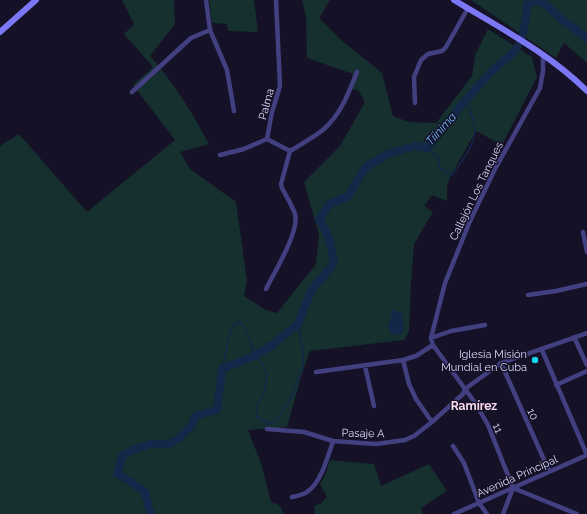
<svg xmlns="http://www.w3.org/2000/svg" width="587" height="514" font-family="Raleway,sans-serif">
  <style>
    .green { fill: #15302f }
    .water { fill: #132749 }
    .lines { fill: none; stroke-linecap: round; stroke-linejoin: round }
    .stream { stroke: #132749; stroke-width: 1.5 }
    .river { stroke: #132749; stroke-width: 8 }
    .street { stroke: #434082; stroke-width: 4.5 }
    .secondary { stroke: #7c78f5; stroke-width: 6 }
    .poi-dot { fill: #14d6ed; stroke: #151126; stroke-width: 1.5 }
    .labels { text-anchor: middle; stroke-width: 3; stroke-linejoin: round; paint-order: stroke }
    .street-label { font-size: 11px; fill: #ded9fc; stroke: #151126 }
    .poi-label { font-size: 11px; fill: #ded9fc; stroke: #151126; text-anchor: end }
    .water-label { font-size: 12px; font-style: italic; fill: #6fb6f4; stroke: #151126 }
    .neighbourhood-label { font-size: 12px; font-weight: bold; fill: #fcdbf0; stroke: #151126 }
  </style>
  <rect width="100%" height="100%" fill="#151126"/>
  <path class="green" d="M 122,0 L 174,0 L 175,24 L 150,56 C 174,83 192,112 209,144 L 180,152 L 190,169 L 236,202 L 247,281 L 244,296 L 266,310 L 277,313 L 316,264 L 319,235 L 304,182 L 340,146 L 365,102 L 358,90 L 349,89 L 353,74 L 307,58 L 306,17 L 302,0 L 330,0 L 319,18 L 341,40 L 382,73 L 393,116 L 409,122 L 436,123 L 472,76 L 475,55 L 488,29 L 532,57 L 537,77 L 502,145 L 476,131 L 450,177 L 447,187 L 447,201 L 432,195 L 424,206 L 433,212 L 414,244 L 411,283 L 409,331 L 404,340 L 310,351 L 301,377 L 287,427 L 248,430 L 262,466 L 271,502 L 279,505 L 284,514 L 0,514 L 0,146 L 19,134 L 87,212 L 175,140 L 133,85 L 153,67 L 124,34 L 134,24 Z
    M 209,0 L 254,0 L 258,32 L 228,31 L 227,24 L 212,23 Z
    M 471,0 L 587,0 L 587,63 L 564,43 L 556,58 Z
    M 330,460 L 374,464 L 381,486 L 429,464 L 447,491 L 421,508 L 423,514 L 315,514 L 314,506 L 321,503 L 327,497 L 320,484 L 326,473 Z"/>
  <path class="water" d="M 393,310 L 402,313 L 403,315 L 401,319 L 403,322 L 403,332 L 397,335 L 392,334 L 389,330 L 388,326 L 392,317 L 390,315 Z"/>
  <g class="lines">
    <path class="stream" d="M 538,0 L 538,1
      M 427,148 L 437,156 L 440,168 L 452,175 C 462,161 479,141 474,123 C 472,114 467,108 467,99
      M 222,369 L 231,329 L 237,322 L 243,324 L 250,338 L 254,356 L 263,364 L 267,376 L 264,393 L 257,406 L 256,416 L 270,424 L 277,419 L 291,398 L 303,367 L 303,352 L 298,324"/>
    <path class="river" d="M 150,514 L 150,512 L 145,492 L 128,480 L 117,474 L 122,456 L 135,449 L 151,444 L 169,444 L 179,438 L 192,425 L 195,416 L 217,410 L 222,369 L 254,356 L 272,345 L 298,324 L 312,289 L 329,270 L 334,262 L 330,242 L 323,225 L 319,219 L 330,204 L 348,196 L 366,167 L 387,154 L 415,146 L 427,148 C 448,121 469,95 492,71 C 500,62 513,56 518,46 C 525,33 526,18 527,4 L 538,1 L 546,5 L 560,18 L 587,38"/>
    <path class="street" d="M 206,0 L 210,30 L 227,70 L 234,111
      M 132,92 L 191,38 L 210,30
      M 415,103 L 414,77 L 421,60 L 428,54 L 442,51 L 446,47 L 468,8
      M 267,139 L 272,112 L 280,86 L 276,0
      M 267,139 L 290,151
      M 220,155 L 244,149 L 267,139
      M 583,232 L 587,252
      M 266,289 C 274,273 300,231 295,214 C 292,205 286,196 282,188 L 281,184 L 290,151 C 302,144 314,137 324,129 C 341,114 349,92 357,72
      M 528,295 L 556,291 L 587,284
      M 574,337 L 587,365
      M 431,338 L 451,331 L 485,325
      M 542,350 L 587,455
      M 403,360 L 409,384 L 416,399 L 432,422
      M 501,363 L 549,471
      M 365,366 L 374,406
      M 316,372 L 403,360 L 416,356 L 433,345
      M 556,385 L 587,371
      M 267,429 L 304,432 L 333,441 L 376,444 L 405,440 L 414,436 L 432,422 L 463,394 L 465,389 L 501,363 L 587,333
      M 453,446 L 464,463 L 479,503 L 487,514
      M 513,488 L 488,425 L 476,404 L 433,345 L 431,338 L 445,283 L 470,221 L 495,169 L 540,88 L 543,71 L 543,54
      M 513,488 L 577,514
      M 292,497 C 297,496 303,495 307,492 C 321,483 328,456 333,441
      M 454,514 L 587,455
      M 503,514 L 513,488"/>
    <path class="secondary" d="M 454,0 C 500,28 549,53 587,91
      M 0,32 L 36,0"/>
  </g>
  <circle class="poi-dot" cx="535" cy="360" r="4"/>
  <g class="labels">
    <g class="street-label">
      <text transform="translate(266 104) rotate(-75)" y="4">Palma</text>
      <text transform="translate(476 191) rotate(-64)" y="4">Callejón Los Tanques</text>
      <text transform="translate(533 414) rotate(66)" y="4">10</text>
      <text transform="translate(498 428) rotate(66)" y="4">11</text>
      <text transform="translate(363 433) rotate(1)" y="4">Pasaje A</text>
      <text transform="translate(517 476) rotate(-24)" y="4">Avenida Principal</text>
    </g>
    <g class="poi-label">
      <text x="527" y="358">Iglesia Misión<tspan x="527" dy="13">Mundial en Cuba</tspan></text>
    </g>
    <g class="water-label">
      <text transform="translate(441 129) rotate(-48)" y="4">Tíinima</text>
    </g>
    <g class="neighbourhood-label">
      <text x="474" y="410">Ramírez</text>
    </g>
  </g>
</svg>
